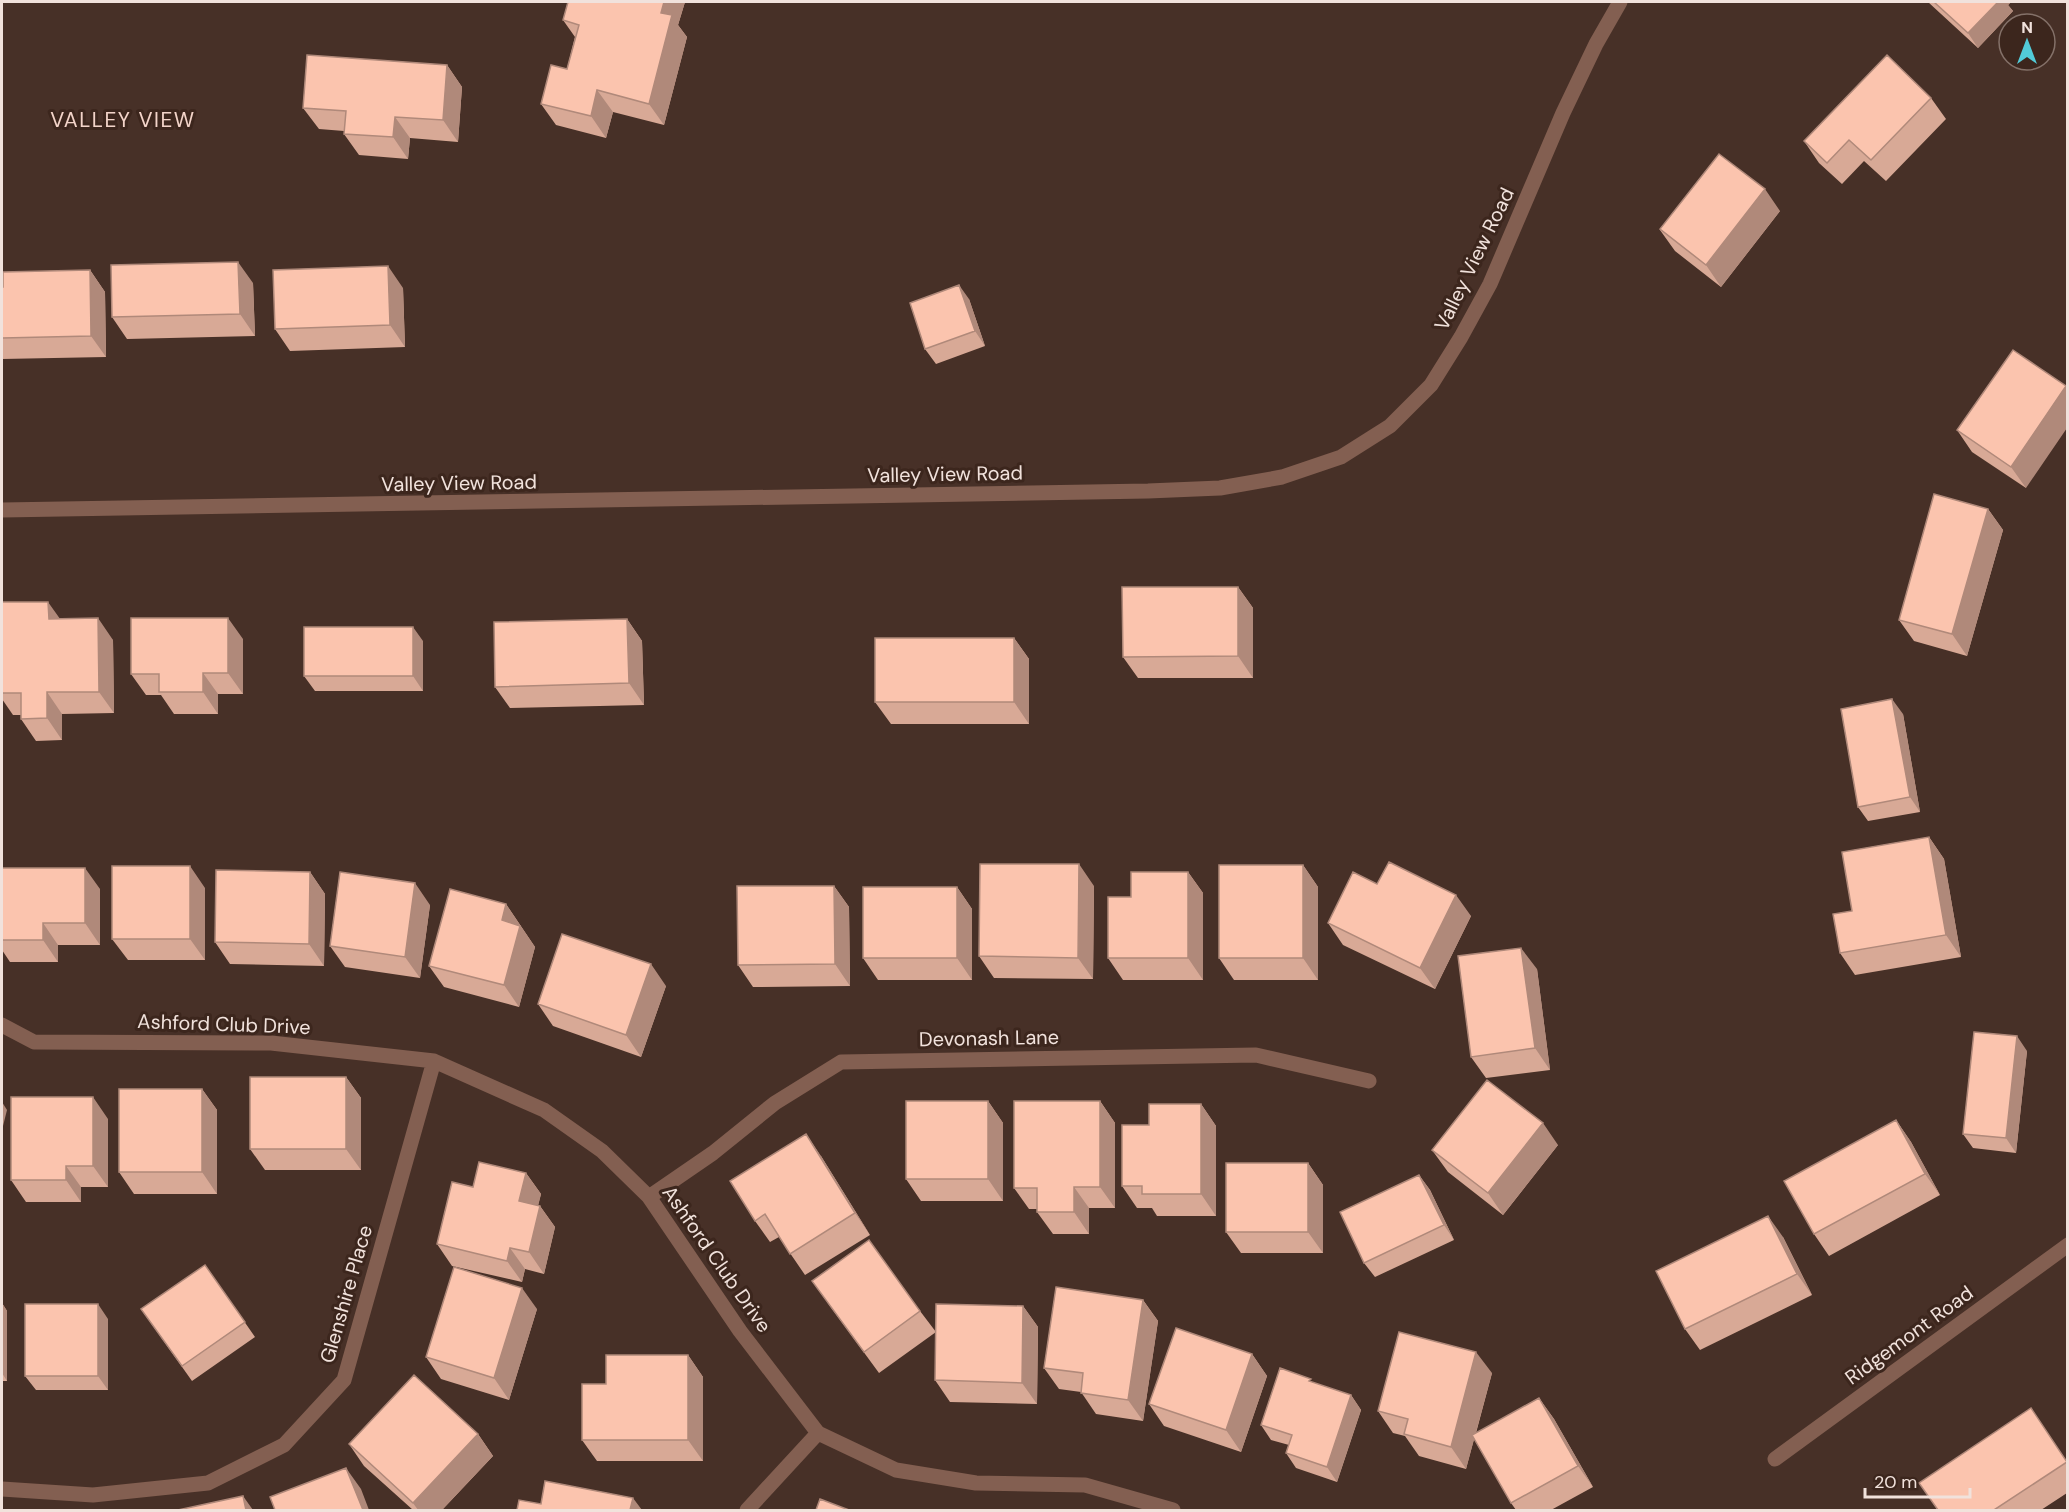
<svg xmlns="http://www.w3.org/2000/svg" width="2069" height="1512" font-family="'DM Sans',sans-serif">
  <style>
    .lines { fill: none; stroke-linecap: round; stroke-linejoin: round }
    .street { stroke: #835f51; stroke-width: 15 }
    .wall { fill: #d8a996 }
    .shaded-wall { fill: #b0897a }
    .building { fill: #fbc4ae; stroke: #b0897a; stroke-width: 1.5 }
    .labels { text-anchor: middle; stroke-width: 6; stroke-linejoin: round; paint-order: stroke }
    .street-label { font-size: 20px; fill: #f1e2dc; stroke: #3c261d }
    .neighbourhood-label { font-size: 21px; letter-spacing: 1.5px; fill: #f3d4c9; stroke: #3c261d }
  </style>
  <rect width="100%" height="100%" fill="#473027"/>
  <g class="lines">
    <path class="street" d="M 2,510 L 1148,491 L 1220,488 L 1282,477 L 1341,457 L 1390,426 L 1431,385 L 1461,337 L 1490,284 L 1563,113 L 1596,44 L 1620,2
      M 2,1025 L 34,1042 L 271,1043 L 434,1061 L 544,1110 L 602,1151 L 649,1197 L 740,1331 L 818,1433 L 896,1470 L 976,1483 L 1085,1485 L 1173,1510
      M 649,1197 L 713,1153 L 775,1103 L 841,1062 L 1256,1055 L 1369,1081
      M 1775,1459 L 2068,1245
      M 2,1489 L 93,1495 L 208,1483 L 284,1445 L 344,1380 L 434,1061
      M 747,1510 L 818,1433"/>
  </g>
  <path class="wall" d="M 568,2 L 685,2 L 678,25 L 687,37 L 664,125 L 613,112 L 606,138 L 556,125 L 541,104 L 567,69 L 575,37 L 563,20 Z
    M 1928,2 L 2011,2 L 2008,5 L 2013,11 L 1978,48 Z
    M 447,65 L 462,87 L 458,142 L 410,138 L 408,159 L 359,155 L 344,134 L 344,131 L 319,129 L 303,108 Z
    M 1931,98 L 1946,119 L 1886,181 L 1864,161 L 1842,184 L 1819,163 L 1804,141 Z
    M 1780,211 L 1721,287 L 1675,251 L 1660,230 Z
    M 90,270 L 105,292 L 106,357 L 2,359 L 2,287 Z
    M 253,283 L 255,336 L 127,339 L 112,317 Z
    M 403,288 L 405,347 L 290,351 L 275,329 Z
    M 969,299 L 985,346 L 936,364 L 925,349 Z
    M 2013,350 L 2026,488 L 1972,452 L 1957,430 Z
    M 1988,509 L 2003,530 L 1967,656 L 1914,641 L 1899,620 Z
    M 1238,587 L 1253,608 L 1253,678 L 1138,678 L 1123,657 Z
    M 60,619 L 113,640 L 114,713 L 62,714 L 62,740 L 36,741 L 21,719 L 21,715 L 13,715 L 2,699 L 2,693 Z
    M 627,619 L 642,641 L 644,705 L 510,708 L 495,687 Z
    M 1014,638 L 1029,659 L 1029,724 L 891,724 L 875,702 Z
    M 243,639 L 243,694 L 218,694 L 218,714 L 174,714 L 161,695 L 146,695 L 131,674 Z
    M 423,641 L 423,691 L 315,691 L 304,676 Z
    M 1903,714 L 1920,812 L 1868,821 L 1858,807 Z
    M 1929,837 L 1944,859 L 1961,957 L 1855,975 L 1840,953 L 1852,911 Z
    M 1303,865 L 1318,887 L 1318,980 L 1234,980 L 1219,958 Z
    M 2,868 L 100,889 L 100,945 L 58,945 L 58,962 L 10,962 L 2,950 Z
    M 310,872 L 325,894 L 324,966 L 230,964 L 215,942 Z
    M 1188,872 L 1203,893 L 1203,980 L 1123,980 L 1108,958 L 1131,897 Z
    M 1377,884 L 1471,916 L 1435,989 L 1343,945 L 1328,923 Z
    M 834,886 L 849,907 L 850,986 L 753,987 L 738,965 Z
    M 1094,886 L 1093,979 L 994,978 L 979,956 Z
    M 957,887 L 972,909 L 972,980 L 878,980 L 863,958 Z
    M 205,888 L 205,960 L 128,960 L 112,939 Z
    M 506,904 L 535,947 L 519,1007 L 444,987 L 429,966 Z
    M 430,905 L 420,978 L 345,967 L 330,946 Z
    M 1537,969 L 1550,1070 L 1486,1078 L 1471,1057 Z
    M 666,986 L 641,1057 L 553,1026 L 538,1004 Z
    M 2027,1051 L 2016,1153 L 1973,1148 L 1963,1134 Z
    M 346,1077 L 361,1098 L 361,1170 L 265,1170 L 250,1149 Z
    M 202,1089 L 217,1110 L 217,1194 L 134,1194 L 119,1172 Z
    M 988,1101 L 1003,1123 L 1003,1201 L 921,1201 L 906,1179 Z
    M 1100,1101 L 1115,1123 L 1115,1208 L 1089,1208 L 1089,1234 L 1053,1234 L 1037,1212 L 1037,1209 L 1029,1209 L 1014,1188 Z
    M 1201,1104 L 1216,1126 L 1216,1216 L 1157,1216 L 1152,1208 L 1137,1208 L 1122,1186 L 1149,1125 Z
    M 108,1119 L 108,1187 L 81,1187 L 81,1202 L 26,1202 L 11,1180 Z
    M 1896,1120 L 1911,1142 L 1940,1195 L 1829,1256 L 1814,1234 Z
    M 1558,1145 L 1503,1215 L 1448,1172 L 1432,1150 Z
    M 821,1156 L 870,1235 L 805,1275 L 779,1237 L 770,1242 L 755,1221 Z
    M 1308,1163 L 1323,1185 L 1323,1253 L 1241,1253 L 1226,1232 Z
    M 526,1173 L 541,1194 L 538,1205 L 540,1206 L 555,1227 L 544,1274 L 525,1269 L 522,1282 L 452,1266 L 437,1244 L 473,1187 Z
    M 1419,1175 L 1430,1190 L 1454,1240 L 1375,1277 L 1364,1263 Z
    M 1783,1237 L 1812,1295 L 1700,1350 L 1685,1329 Z
    M 205,1265 L 255,1337 L 192,1381 L 141,1309 Z
    M 1143,1300 L 1158,1321 L 1143,1421 L 1096,1414 L 1081,1392 L 1059,1389 L 1044,1368 Z
    M 827,1302 L 920,1311 L 936,1332 L 879,1373 Z
    M 2,1303 L 7,1311 L 7,1381 L 2,1381 Z
    M 1023,1306 L 1038,1327 L 1037,1404 L 950,1402 L 935,1380 Z
    M 537,1309 L 509,1400 L 441,1379 L 426,1357 Z
    M 108,1319 L 108,1390 L 36,1390 L 25,1376 Z
    M 1252,1354 L 1267,1376 L 1241,1452 L 1164,1426 L 1149,1404 Z
    M 688,1355 L 703,1377 L 703,1461 L 597,1461 L 582,1440 L 606,1384 Z
    M 1492,1373 L 1476,1433 L 1539,1398 L 1554,1419 L 1593,1487 L 1551,1510 L 1516,1510 L 1511,1503 L 1474,1439 L 1466,1469 L 1419,1456 L 1405,1436 L 1393,1433 L 1378,1411 Z
    M 1314,1383 L 1351,1395 L 1361,1410 L 1337,1482 L 1296,1468 L 1286,1453 L 1289,1445 L 1271,1440 L 1261,1425 Z
    M 478,1434 L 493,1456 L 442,1510 L 413,1510 L 364,1466 L 349,1444 Z
    M 2067,1462 L 2067,1493 L 2041,1510 L 1938,1510 L 1919,1483 Z"/>
  <path class="shaded-wall" d="M 664,2 L 685,2 L 678,25 L 687,37 L 664,125 L 649,104 L 661,13 Z
    M 1998,2 L 2011,2 L 2008,5 L 2013,11 L 1978,48 L 1968,33 Z
    M 447,65 L 462,87 L 458,142 L 443,120 Z
    M 597,90 L 613,112 L 606,138 L 591,116 Z
    M 395,117 L 410,138 L 408,159 L 393,137 Z
    M 1765,189 L 1780,211 L 1721,287 L 1706,265 Z
    M 238,262 L 253,283 L 255,336 L 240,314 Z
    M 388,266 L 403,288 L 405,347 L 390,325 Z
    M 90,270 L 105,292 L 106,357 L 91,336 Z
    M 959,285 L 969,299 L 985,346 L 975,331 Z
    M 2066,386 L 2067,388 L 2067,428 L 2026,488 L 2011,467 Z
    M 1988,509 L 2003,530 L 1967,656 L 1952,634 Z
    M 1238,587 L 1253,608 L 1253,678 L 1238,656 Z
    M 48,602 L 63,623 L 49,619 Z
    M 98,618 L 113,640 L 114,713 L 99,692 Z
    M 228,618 L 243,639 L 243,694 L 228,673 Z
    M 627,619 L 642,641 L 644,705 L 629,683 Z
    M 413,627 L 423,641 L 423,691 L 413,676 Z
    M 1014,638 L 1029,659 L 1029,724 L 1014,702 Z
    M 203,673 L 218,694 L 218,714 L 203,692 Z
    M 47,692 L 62,714 L 62,740 L 47,718 Z
    M 1892,699 L 1903,714 L 1920,812 L 1910,797 Z
    M 1929,837 L 1944,859 L 1961,957 L 1946,935 Z
    M 1079,864 L 1094,886 L 1093,979 L 1078,958 Z
    M 1303,865 L 1318,887 L 1318,980 L 1303,958 Z
    M 190,866 L 205,888 L 205,960 L 190,939 Z
    M 85,868 L 100,889 L 100,945 L 85,923 Z
    M 310,872 L 325,894 L 324,966 L 309,944 Z
    M 1188,872 L 1203,893 L 1203,980 L 1188,958 Z
    M 415,883 L 430,905 L 420,978 L 405,957 Z
    M 834,886 L 849,907 L 850,986 L 835,964 Z
    M 957,887 L 972,909 L 972,980 L 957,958 Z
    M 1456,895 L 1471,916 L 1435,989 L 1420,968 Z
    M 506,904 L 535,947 L 519,1007 L 504,985 L 502,920 Z
    M 43,923 L 58,945 L 58,962 L 43,940 Z
    M 1521,948 L 1537,969 L 1550,1070 L 1535,1048 Z
    M 651,964 L 666,986 L 641,1057 L 626,1035 Z
    M 2017,1036 L 2027,1051 L 2016,1153 L 2006,1138 Z
    M 346,1077 L 361,1098 L 361,1170 L 346,1149 Z
    M 202,1089 L 217,1110 L 217,1194 L 202,1172 Z
    M 93,1097 L 108,1119 L 108,1187 L 93,1166 Z
    M 988,1101 L 1003,1123 L 1003,1201 L 988,1179 Z
    M 1100,1101 L 1115,1123 L 1115,1208 L 1100,1187 Z
    M 2,1102 L 7,1110 L 2,1130 Z
    M 1201,1104 L 1216,1126 L 1216,1216 L 1201,1194 Z
    M 1896,1120 L 1911,1142 L 1940,1195 L 1925,1174 Z
    M 1543,1123 L 1558,1145 L 1503,1215 L 1488,1193 Z
    M 806,1134 L 821,1156 L 870,1235 L 855,1213 Z
    M 1308,1163 L 1323,1185 L 1323,1253 L 1308,1232 Z
    M 66,1166 L 81,1187 L 81,1202 L 66,1180 Z
    M 526,1173 L 541,1194 L 534,1223 L 519,1201 Z
    M 1419,1175 L 1430,1190 L 1454,1240 L 1444,1225 Z
    M 1074,1187 L 1089,1208 L 1089,1234 L 1074,1212 Z
    M 540,1206 L 555,1227 L 544,1274 L 529,1252 Z
    M 1768,1216 L 1783,1237 L 1812,1295 L 1797,1274 Z
    M 510,1248 L 525,1269 L 522,1282 L 507,1261 Z
    M 522,1288 L 537,1309 L 509,1400 L 494,1378 Z
    M 1143,1300 L 1158,1321 L 1143,1421 L 1128,1400 Z
    M 2,1303 L 7,1311 L 7,1381 L 2,1373 Z
    M 98,1304 L 108,1319 L 108,1390 L 98,1376 Z
    M 1023,1306 L 1038,1327 L 1037,1404 L 1022,1383 Z
    M 1476,1352 L 1492,1373 L 1466,1469 L 1451,1447 Z
    M 1252,1354 L 1267,1376 L 1241,1452 L 1226,1430 Z
    M 688,1355 L 703,1377 L 703,1461 L 688,1440 Z
    M 1351,1395 L 1361,1410 L 1337,1482 L 1327,1467 Z
    M 1539,1398 L 1554,1419 L 1593,1487 L 1578,1466 Z
    M 478,1434 L 493,1456 L 442,1510 L 418,1510 L 413,1503 Z
    M 346,1468 L 361,1489 L 369,1510 L 363,1510 Z
    M 243,1496 L 253,1510 L 246,1510 Z
    M 633,1498 L 642,1510 L 630,1510 Z"/>
  <path class="building" d="M 568,2 L 664,2 L 661,13 L 672,15 L 649,104 L 597,90 L 591,116 L 541,104 L 551,65 L 567,69 L 579,25 L 563,20 Z
    M 1934,2 L 1998,2 L 1968,33 Z
    M 307,55 L 447,65 L 443,120 L 395,117 L 393,137 L 344,134 L 346,111 L 303,108 Z
    M 1887,55 L 1931,98 L 1871,160 L 1849,140 L 1827,163 L 1804,141 Z
    M 1719,154 L 1765,189 L 1706,265 L 1660,229 Z
    M 238,262 L 240,314 L 112,317 L 111,265 Z
    M 388,266 L 390,325 L 275,329 L 273,270 Z
    M 90,270 L 91,336 L 2,338 L 2,287 L 3,287 L 3,272 Z
    M 959,285 L 975,331 L 925,349 L 910,303 Z
    M 2013,350 L 2066,386 L 2011,467 L 1957,430 Z
    M 1934,494 L 1988,509 L 1952,634 L 1899,620 Z
    M 1122,587 L 1238,587 L 1238,656 L 1123,657 Z
    M 2,602 L 48,602 L 49,619 L 98,618 L 99,692 L 47,692 L 47,718 L 21,719 L 21,693 L 2,693 Z
    M 131,618 L 228,618 L 228,673 L 203,673 L 203,692 L 159,692 L 159,674 L 131,674 Z
    M 627,619 L 629,683 L 495,687 L 494,622 Z
    M 304,627 L 413,627 L 413,676 L 304,676 Z
    M 875,638 L 1014,638 L 1014,702 L 875,702 Z
    M 1892,699 L 1910,797 L 1858,807 L 1841,709 Z
    M 1929,837 L 1946,935 L 1840,953 L 1833,914 L 1852,911 L 1842,852 Z
    M 1389,862 L 1456,895 L 1420,968 L 1328,923 L 1353,872 L 1377,884 Z
    M 980,864 L 1079,864 L 1078,958 L 979,956 Z
    M 1219,865 L 1303,865 L 1303,958 L 1219,958 Z
    M 112,866 L 190,866 L 190,939 L 112,939 Z
    M 2,868 L 85,868 L 85,923 L 43,923 L 43,940 L 2,940 Z
    M 216,870 L 310,872 L 309,944 L 215,942 Z
    M 340,872 L 415,883 L 405,957 L 330,946 Z
    M 1131,872 L 1188,872 L 1188,958 L 1108,958 L 1108,897 L 1131,897 Z
    M 737,886 L 834,886 L 835,964 L 738,965 Z
    M 863,887 L 957,887 L 957,958 L 863,958 Z
    M 450,889 L 506,904 L 502,920 L 520,926 L 504,985 L 429,966 Z
    M 562,934 L 651,964 L 626,1035 L 538,1004 Z
    M 1521,948 L 1535,1048 L 1471,1057 L 1458,956 Z
    M 1974,1032 L 2017,1036 L 2006,1138 L 1963,1134 Z
    M 250,1077 L 346,1077 L 346,1149 L 250,1149 Z
    M 1487,1080 L 1543,1123 L 1488,1193 L 1432,1150 Z
    M 119,1089 L 202,1089 L 202,1172 L 119,1172 Z
    M 11,1097 L 93,1097 L 93,1166 L 66,1166 L 66,1180 L 11,1180 Z
    M 906,1101 L 988,1101 L 988,1179 L 906,1179 Z
    M 1014,1101 L 1100,1101 L 1100,1187 L 1074,1187 L 1074,1212 L 1037,1212 L 1037,1188 L 1014,1188 Z
    M 1149,1104 L 1201,1104 L 1201,1194 L 1142,1194 L 1142,1186 L 1122,1186 L 1122,1125 L 1149,1125 Z
    M 1896,1120 L 1925,1174 L 1814,1234 L 1784,1181 Z
    M 806,1134 L 855,1213 L 790,1254 L 765,1214 L 755,1221 L 730,1181 Z
    M 479,1162 L 526,1173 L 519,1201 L 540,1206 L 529,1252 L 510,1248 L 507,1261 L 437,1244 L 452,1182 L 473,1187 Z
    M 1226,1163 L 1308,1163 L 1308,1232 L 1226,1232 Z
    M 1419,1175 L 1444,1225 L 1364,1263 L 1340,1212 Z
    M 1768,1216 L 1797,1274 L 1685,1329 L 1656,1271 Z
    M 869,1240 L 920,1311 L 864,1352 L 812,1281 Z
    M 205,1265 L 245,1322 L 182,1366 L 141,1309 Z
    M 454,1267 L 522,1288 L 494,1378 L 426,1357 Z
    M 1056,1287 L 1143,1300 L 1128,1400 L 1081,1393 L 1083,1373 L 1044,1368 Z
    M 25,1304 L 98,1304 L 98,1376 L 25,1376 Z
    M 936,1304 L 1023,1306 L 1022,1383 L 935,1380 Z
    M 1176,1328 L 1252,1354 L 1226,1430 L 1149,1404 Z
    M 1399,1332 L 1476,1352 L 1451,1447 L 1404,1434 L 1408,1419 L 1378,1411 Z
    M 606,1355 L 688,1355 L 688,1440 L 582,1440 L 582,1384 L 606,1384 Z
    M 1280,1368 L 1311,1379 L 1309,1381 L 1351,1395 L 1327,1467 L 1286,1453 L 1292,1435 L 1261,1425 Z
    M 414,1375 L 478,1434 L 413,1503 L 349,1444 Z
    M 1539,1398 L 1578,1466 L 1511,1503 L 1472,1435 Z
    M 2031,1408 L 2067,1462 L 1994,1510 L 1938,1510 L 1919,1483 Z
    M 346,1468 L 363,1510 L 275,1510 L 270,1497 Z
    M 545,1481 L 633,1498 L 630,1510 L 517,1510 L 519,1500 L 541,1504 Z
    M 243,1496 L 246,1510 L 178,1510 Z
    M 820,1499 L 849,1510 L 816,1510 Z"/>
  <g class="labels">
    <g class="street-label">
      <text transform="translate(1474 259) rotate(-64)" y="7">Valley View Road</text>
      <text transform="translate(945 474) rotate(-1)" y="7">Valley View Road</text>
      <text transform="translate(459 483) rotate(-1)" y="7">Valley View Road</text>
      <text transform="translate(224 1024) rotate(2)" y="7">Ashford Club Drive</text>
      <text transform="translate(989 1038) rotate(-1)" y="7">Devonash Lane</text>
      <text transform="translate(717 1259) rotate(55)" y="7">Ashford Club Drive</text>
      <text transform="translate(346 1294) rotate(-74)" y="7">Glenshire Place</text>
      <text transform="translate(1909 1335) rotate(-36)" y="7">Ridgemont Road</text>
    </g>
    <g class="neighbourhood-label">
      <text x="123" y="127">VALLEY VIEW</text>
    </g>
  </g>
  <rect width="2069" height="1512" fill="none" stroke="#f1e2dc" stroke-width="6"/>
  <g transform="translate(2027 42)"><circle r="28" fill="#3c261d" stroke="#847169" stroke-width="1.5"/>
  <path d="M0-4.5L10 22L0 15L-10 22Z" fill="#52cbd8"/>
  <text y="-9" font-size="16" font-weight="bold" text-anchor="middle" fill="#f1e2dc">N</text>
  </g>
  <path d="M1865 1488v9h105v-9" fill="none" stroke="#f1e2dc" stroke-width="3"/>
  <text x="1874" y="1488" font-size="18" fill="#f1e2dc" stroke="#3c261d" stroke-width="4.5" paint-order="stroke">20 m</text>
</svg>
